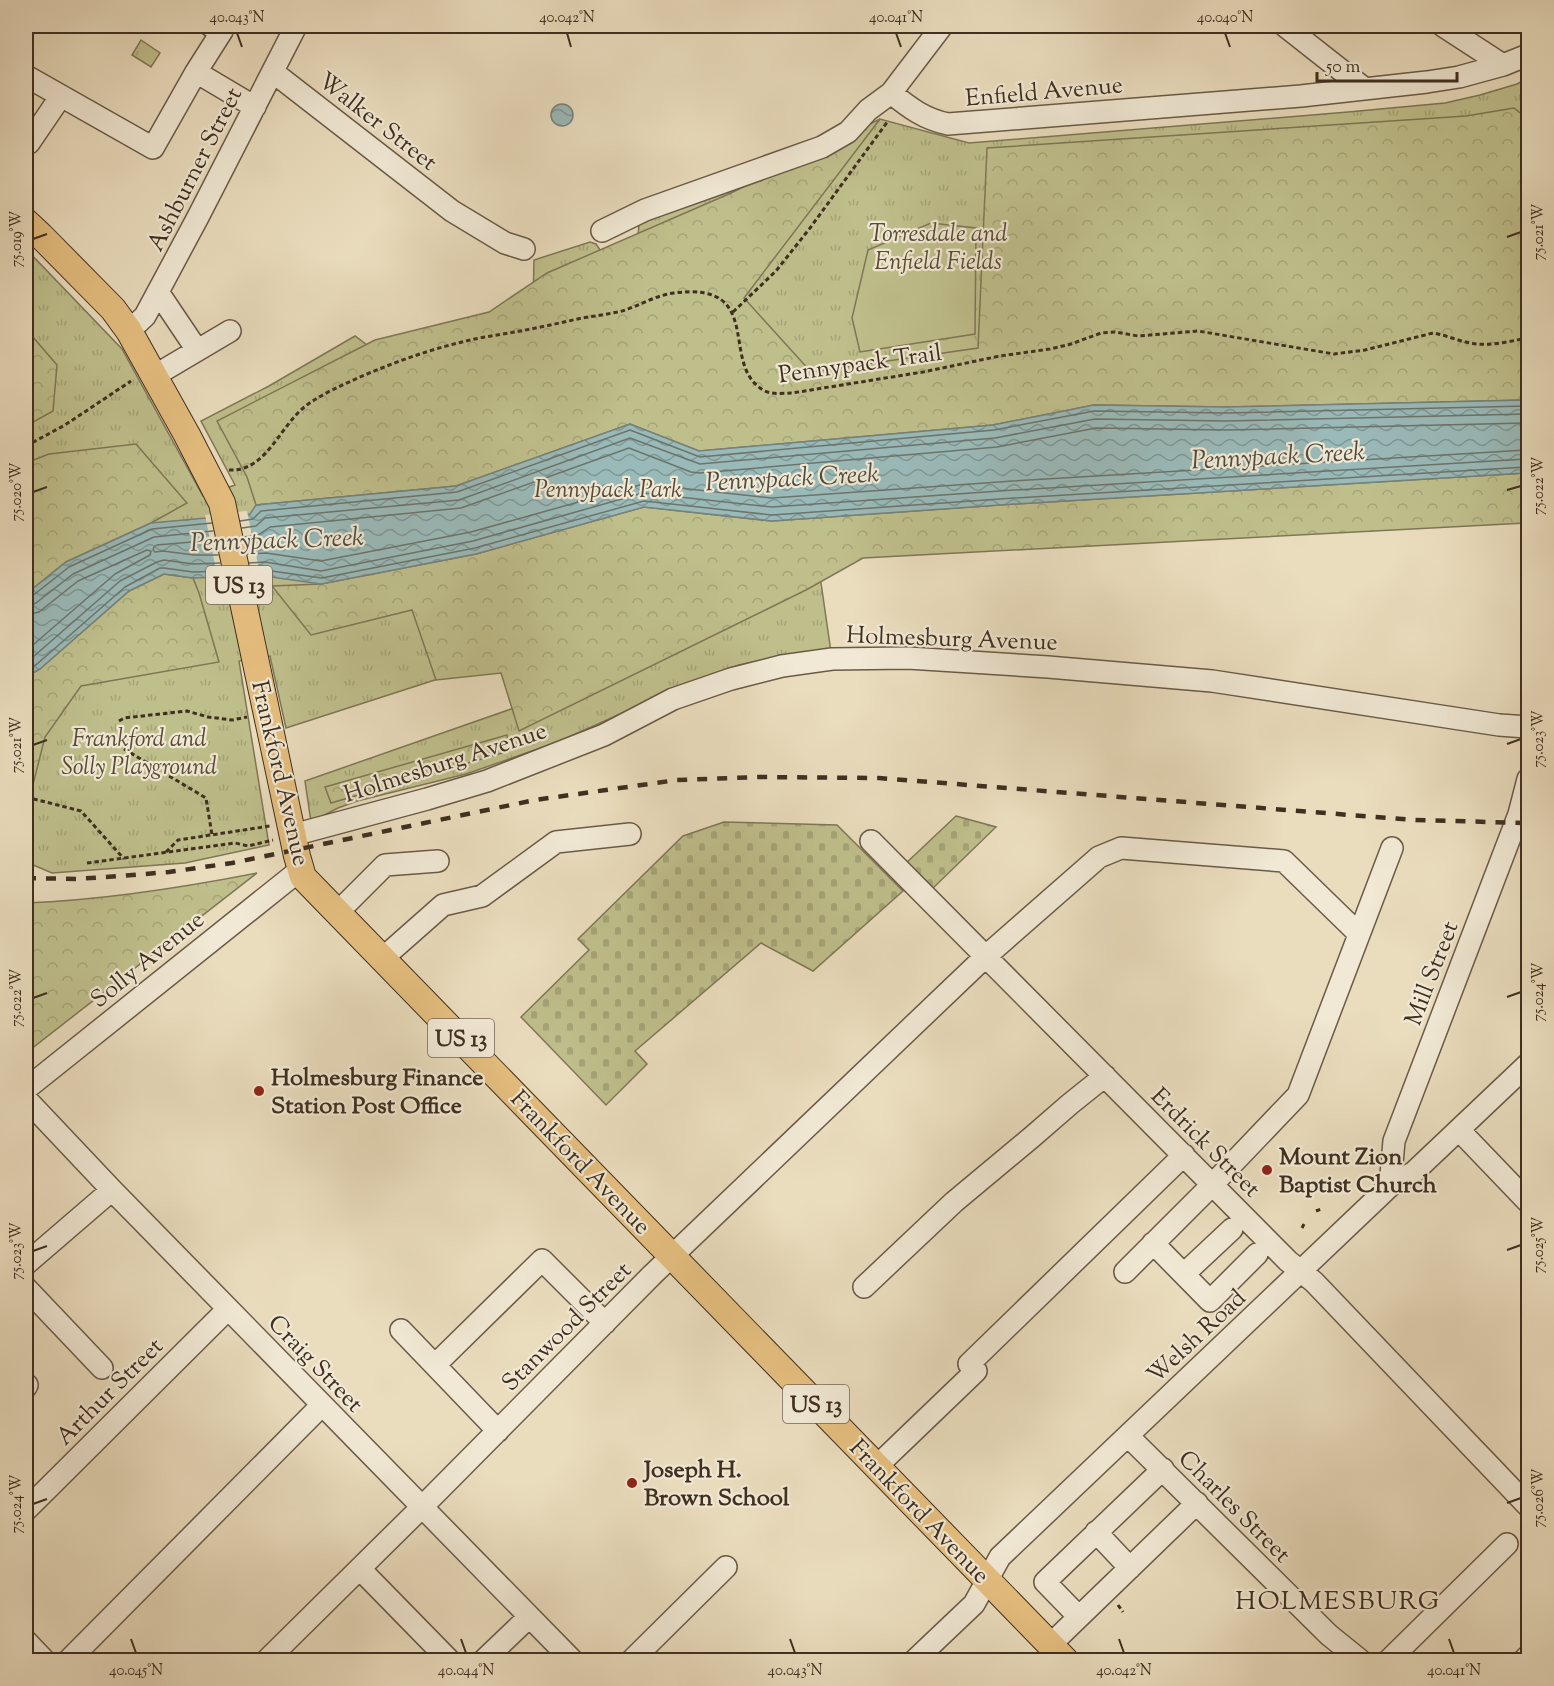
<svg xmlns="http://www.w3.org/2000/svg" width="1554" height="1686" font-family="'Sorts Mill Goudy',serif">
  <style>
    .grass { fill: url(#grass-tufts); stroke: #7f7756; stroke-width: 1.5 }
    .forest { fill: url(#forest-crowns); stroke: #7f7756; stroke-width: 1.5 }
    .cemetery { fill: url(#cemetery-stones); stroke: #7f7756; stroke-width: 1.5 }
    .garden { fill: #bfbf8c; stroke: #7f7756; stroke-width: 1.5 }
    .water { fill: url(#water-waves); stroke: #76827c; stroke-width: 1.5 }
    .pier { fill: #eaddbe }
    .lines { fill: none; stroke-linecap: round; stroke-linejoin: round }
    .shore { stroke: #6c746c; stroke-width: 1.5 }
    .minor-casing { stroke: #6a5a48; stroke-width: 24 }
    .major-casing { stroke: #3f2f20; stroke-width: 28 }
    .path { stroke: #3f2f20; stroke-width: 3; stroke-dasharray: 4.5 3; stroke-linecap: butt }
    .minor { stroke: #f1e9d5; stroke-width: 21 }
    .major { stroke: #e5be7f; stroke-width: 26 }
    .rail { stroke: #3f2f20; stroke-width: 4.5; stroke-dasharray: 10 10; stroke-linecap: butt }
    .ticks { fill: none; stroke: #3f2f20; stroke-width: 2 }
    .poi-dot { fill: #8f2418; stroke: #f1e9d5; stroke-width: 2 }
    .labels { text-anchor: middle; stroke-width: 4.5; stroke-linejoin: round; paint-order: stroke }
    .shield { fill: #f1e9d5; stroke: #746756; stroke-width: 1.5 }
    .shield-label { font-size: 22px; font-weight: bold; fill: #3f2f20 }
    .street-label { font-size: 24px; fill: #3f2f20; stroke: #f1e9d5 }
    .park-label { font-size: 24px; font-style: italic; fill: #594c36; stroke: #f1e9d5 }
    .poi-label { font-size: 24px; font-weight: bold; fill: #3f2f20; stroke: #f1e9d5; text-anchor: start }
    .water-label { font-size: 26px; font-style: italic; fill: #514b3f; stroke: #f1e9d5 }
    .neighbourhood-label { font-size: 26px; letter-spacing: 1.5px; fill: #3f2f20; stroke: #f1e9d5 }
    .neatline { fill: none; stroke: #3f2f20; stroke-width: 2 }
    .ticks-label { font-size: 15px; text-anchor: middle; fill: #3f2f20 }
  </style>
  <defs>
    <pattern id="grass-tufts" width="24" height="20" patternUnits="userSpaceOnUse" patternTransform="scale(1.5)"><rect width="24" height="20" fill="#bfbf8c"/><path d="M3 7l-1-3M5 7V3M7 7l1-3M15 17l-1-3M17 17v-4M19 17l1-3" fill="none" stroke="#a5a478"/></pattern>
    <pattern id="forest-crowns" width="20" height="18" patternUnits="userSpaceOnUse" patternTransform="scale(1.5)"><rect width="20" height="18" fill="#bfbf8c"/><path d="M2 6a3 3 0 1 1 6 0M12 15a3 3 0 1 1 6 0" fill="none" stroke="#a5a478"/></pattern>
    <pattern id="cemetery-stones" width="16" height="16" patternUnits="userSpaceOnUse" patternTransform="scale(1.5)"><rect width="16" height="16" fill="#bfbf8c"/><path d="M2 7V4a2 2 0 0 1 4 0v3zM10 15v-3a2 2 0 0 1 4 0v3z" fill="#a5a478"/></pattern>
    <pattern id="water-waves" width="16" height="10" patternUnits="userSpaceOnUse" patternTransform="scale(1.5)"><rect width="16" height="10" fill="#9abab9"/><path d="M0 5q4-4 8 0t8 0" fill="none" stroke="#7f9896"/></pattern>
  </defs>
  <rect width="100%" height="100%" fill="#eaddbe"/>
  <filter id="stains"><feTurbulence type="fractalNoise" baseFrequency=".00333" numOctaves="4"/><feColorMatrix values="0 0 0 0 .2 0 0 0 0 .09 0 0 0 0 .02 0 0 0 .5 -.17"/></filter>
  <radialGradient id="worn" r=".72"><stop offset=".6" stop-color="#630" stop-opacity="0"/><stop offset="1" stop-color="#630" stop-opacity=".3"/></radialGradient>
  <path class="grass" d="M 141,40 L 160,53 L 151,67 L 132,55 Z
    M 1528,78 L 1528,507 L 810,507 L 831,652 L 780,656 L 739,665 L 689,683 L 558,742 L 466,774 L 357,801 L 338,808 L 311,822 L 305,781 L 514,708 L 500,659 L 286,728 L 270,656 L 239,661 L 269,845 L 185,863 L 52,873 L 26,862 L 26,249 L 122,349 L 203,496 L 235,485 L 201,421 L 269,386 L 355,336 L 383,357 L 533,302 L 534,260 L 590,242 L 596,244 L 602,253 L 638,235 L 639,225 L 642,222 L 877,123 L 880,119 L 969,143 L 1348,112 L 1445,103 L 1480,95 L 1517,84 Z"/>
  <path class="forest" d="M 1514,108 L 1528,119 L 1528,181 L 1526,212 L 1528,216 L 1528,400 L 1226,407 L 1094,405 L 993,425 L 699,451 L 630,424 L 456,486 L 256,505 L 247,477 L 217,421 L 375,340 L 489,312 L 547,273 L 731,193 L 880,119 L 744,298 L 811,372 L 978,348 L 987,148 L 1466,116 Z
    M 26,329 L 57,365 L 53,411 L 26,426 Z
    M 136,444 L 187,503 L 151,523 L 66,562 L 26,594 L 26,463 L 49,454 Z
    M 1528,473 L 1528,523 L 863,558 L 806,590 L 519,731 L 501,673 L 436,680 L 412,610 L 311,635 L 272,586 L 321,584 L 476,554 L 644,507 L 772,521 L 1014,504 Z
    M 164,574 L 193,578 L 199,593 L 219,662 L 81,686 L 45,737 L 26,812 L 26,677 L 40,669 L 129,591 Z
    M 507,735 L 509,751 L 331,803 L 325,787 Z
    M 257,873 L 26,1053 L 26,903 C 104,900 180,888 257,873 Z"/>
  <path class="cemetery" d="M 956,816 L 996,827 L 930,891 L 904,865 Z
    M 724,822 L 837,825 L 903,891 L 813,971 L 761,943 L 635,1051 L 647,1064 L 606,1105 L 521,1017 L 589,950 L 578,939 L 683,836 Z"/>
  <path class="garden" d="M 931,223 L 976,228 L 975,334 L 860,352 L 852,318 L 868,250 Z"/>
  <path class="water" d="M551 115a11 11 0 1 1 22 0a11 11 0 1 1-22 0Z
    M 1528,400 L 1528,473 L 1014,504 L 772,521 L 644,507 L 476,554 L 321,584 L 264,576 L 193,578 L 164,574 L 129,591 L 40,669 L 26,677 L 26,594 L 66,562 L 151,523 L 250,514 L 256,505 L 456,486 L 630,424 L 699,451 L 993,425 L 1094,405 L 1226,407 Z"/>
  <path class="pier" d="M 247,511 L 261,579 L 218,580 L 205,515 Z"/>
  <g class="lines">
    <path class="shore" d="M 240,521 L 253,519 L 261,511 L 457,492 L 630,430 L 700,457 L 994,430 L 1094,411 L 1226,413 L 1528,406
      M 242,528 L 256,526 L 265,518 L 459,500 L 630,438 L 700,464 L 995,438 L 1095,419 L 1226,421 L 1528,414
      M 244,537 L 258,535 L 270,527 L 461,508 L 629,448 L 691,472 L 700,473 L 997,447 L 1096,428 L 1226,430 L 1528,423
      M 215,540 L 157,545 L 154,547 L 153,550 L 155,552 L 163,551 L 194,555 L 218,555
      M 247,554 L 266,553 L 321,561 L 471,532 L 643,484 L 772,498 L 1013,481 L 1528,450
      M 249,563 L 265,562 L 321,571 L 473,541 L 643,493 L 772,507 L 1014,490 L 1528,459
      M 251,570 L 264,570 L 322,578 L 475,548 L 644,501 L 772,515 L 1014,498 L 1528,467
      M 26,599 L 31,597 L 69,567 L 152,529 L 212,523
      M 26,606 L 36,603 L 73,574 L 154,537 L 213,531
      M 26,615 L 39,612 L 78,581 L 147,550 L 151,551 L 150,555 L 115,574 L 26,651
      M 26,662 L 33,657 L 120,581 L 157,562 L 164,560 L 193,564 L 220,563
      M 26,671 L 37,664 L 125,587 L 160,568 L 164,568 L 193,572 L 222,571"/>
    <defs>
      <path id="minor" d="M 211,26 L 222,31 L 196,72 L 255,107
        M 1285,26 L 1365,89
        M 1443,26 L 1503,65
        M 273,72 L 452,211 L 505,243 L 524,249
        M 26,76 L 153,148 L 196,72
        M 891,93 C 910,108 924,119 948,124 L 1301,96 L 1427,82 L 1459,77 L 1503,65 L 1528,55
        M 26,141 L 29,143 L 61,96
        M 602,231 L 645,210 L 822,147 L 848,132 L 868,110 L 891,93 L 942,26
        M 158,292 L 197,350
        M 129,331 L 145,316 L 198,217 L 296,26
        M 154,376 L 230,331
        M 293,835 L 427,799 L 487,781 L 604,735 L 673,699 L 731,679 L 782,666 L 832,659 L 908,658 L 1048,667 L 1212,681 L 1499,725 L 1528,727
        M 871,841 L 1288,1261 L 1314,1282 L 1528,1506
        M 338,912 L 385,865 L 438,861
        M 383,958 L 443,905 L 482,896 L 556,842 L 630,834
        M 26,1089 L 300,870
        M 26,1099 L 112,1190 L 572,1660
        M 1459,1130 L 1528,1202
        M 1390,1186 L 1394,1141 L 1519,814 L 1528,779
        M 1153,1243 L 1210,1301 L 1257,1254
        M 26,1264 L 112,1190
        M 1125,1272 L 1213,1184 L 1298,1095 L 1392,848
        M 1184,1274 L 1232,1229
        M 864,1287 L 954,1202 L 1032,1137 L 1070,1104 L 1105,1076
        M 26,1288 L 102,1368
        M 401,1330 L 498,1431
        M 435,1365 L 542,1260 L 605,1323
        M 26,1387 L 27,1385
        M 1128,1436 L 1329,1635 L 1360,1660
        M 877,1466 L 976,1371 L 969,1364 L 1184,1155
        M 26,1510 L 228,1309
        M 1096,1532 L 1130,1568
        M 360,1569 L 449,1660
        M 1079,1617 L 1045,1582 L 1163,1469
        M 26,1641 L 44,1660
        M 1050,1645 L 1197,1503
        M 69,1660 L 322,1405
        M 267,1660 L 422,1507 L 652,1275 L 985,957 L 1099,857 L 1121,848 L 1284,861 L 1359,934
        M 484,1660 L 529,1617
        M 632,1660 L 726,1567
        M 915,1660 L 974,1604 L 1000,1557 L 1390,1186 L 1414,1172 L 1528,1064
        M 1389,1660 L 1507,1544
        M 1524,1660 L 1528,1656"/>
      <path id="major" d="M 26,222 L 41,236 L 113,309 L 129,331 L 187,435 L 222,503 L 297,856 L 303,877 L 1065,1660"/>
    </defs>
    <use href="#minor" class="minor-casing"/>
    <use href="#major" class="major-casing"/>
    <path class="path" d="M 733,312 L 776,271 L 810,228 L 888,121
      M 26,446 L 65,425 L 131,381
      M 229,470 C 262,472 277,435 296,415 C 306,404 317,398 330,391 C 373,370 419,352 466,341 C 482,337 499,335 515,332 C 537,328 560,323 582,318 C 595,316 609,314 622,311 C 639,306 656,295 674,293 C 768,281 717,366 765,391 C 773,395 784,393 792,393 L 923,372 L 1000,356 L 1050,349 L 1071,344 L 1101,333 L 1115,332 L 1138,336 L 1198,331 L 1334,354 L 1365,350 L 1433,333 C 1446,335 1458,341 1471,343 C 1489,347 1510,341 1528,338
      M 119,721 L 124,718 L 187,711 L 208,717 L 232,720 L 247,717
      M 124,749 L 206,798 L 212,835
      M 26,797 L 81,811 L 124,859
      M 166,852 L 178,840 L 270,826
      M 87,863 L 235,843 L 248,846 L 273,840
      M 1316,1211 L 1321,1209
      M 1302,1228 L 1304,1224
      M 1118,1605 L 1123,1612"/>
    <use href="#minor" class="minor"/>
    <use href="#major" class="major"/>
    <path class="rail" d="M 26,878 L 76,879 L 121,876 L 169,872 L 232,863 L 535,800 L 677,780 L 759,777 L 879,778 L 1414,820 L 1528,823"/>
  </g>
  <path class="ticks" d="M 237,33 L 242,47M 567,33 L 571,47M 896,33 L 901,47M 1225,33 L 1230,47M 1507,237 L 1521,232M 33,239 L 47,234M 1507,490 L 1521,486M 33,492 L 47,487M 1507,744 L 1521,739M 33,745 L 47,740M 1507,997 L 1521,992M 33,998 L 47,993M 1507,1250 L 1521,1245M 33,1251 L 47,1246M 1507,1503 L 1521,1498M 33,1504 L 47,1499M 131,1639 L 136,1653M 461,1639 L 466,1653M 790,1639 L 795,1653M 1119,1639 L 1124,1653M 1449,1639 L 1454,1653"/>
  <g class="poi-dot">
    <circle cx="259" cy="1091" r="6"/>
    <circle cx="1267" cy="1170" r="6"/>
    <circle cx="632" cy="1483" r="6"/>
  </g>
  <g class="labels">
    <g class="shield">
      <rect x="206" y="566" width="66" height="38" rx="4.5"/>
      <rect x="428" y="1019" width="66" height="38" rx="4.5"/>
      <rect x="783" y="1385" width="66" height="38" rx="4.5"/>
    </g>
    <g class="shield-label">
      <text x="239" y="593">US 13</text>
      <text x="461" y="1046">US 13</text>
      <text x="816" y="1412">US 13</text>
    </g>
    <g class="street-label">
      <text transform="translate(1044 91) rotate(-5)" y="8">Enfield Avenue</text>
      <text transform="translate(378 121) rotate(38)" y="8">Walker Street</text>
      <text transform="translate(194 169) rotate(-63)" y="8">Ashburner Street</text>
      <text transform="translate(860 363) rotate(-8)" y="8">Pennypack Trail</text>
      <text transform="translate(952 638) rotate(2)" y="8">Holmesburg Avenue</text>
      <text transform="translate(445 762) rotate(-18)" y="8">Holmesburg Avenue</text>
      <text transform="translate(281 773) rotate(77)" y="8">Frankford Avenue</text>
      <text transform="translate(147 959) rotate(-39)" y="8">Solly Avenue</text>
      <text transform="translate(1431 973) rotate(-69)" y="8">Mill Street</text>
      <text transform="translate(1206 1142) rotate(45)" y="8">Erdrick Street</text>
      <text transform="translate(581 1162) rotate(46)" y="8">Frankford Avenue</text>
      <text transform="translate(566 1326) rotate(-45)" y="8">Stanwood Street</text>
      <text transform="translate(1196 1336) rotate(-43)" y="8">Welsh Road</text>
      <text transform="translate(316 1363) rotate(46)" y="8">Craig Street</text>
      <text transform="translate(109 1391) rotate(-45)" y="8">Arthur Street</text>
      <text transform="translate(1235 1506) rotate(45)" y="8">Charles Street</text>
      <text transform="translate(920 1511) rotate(46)" y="8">Frankford Avenue</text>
    </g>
    <g class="park-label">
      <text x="938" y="241">Torresdale and<tspan x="938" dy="28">Enfield Fields</tspan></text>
      <text x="608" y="497">Pennypack Park</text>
      <text x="139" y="746">Frankford and<tspan x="139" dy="28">Solly Playground</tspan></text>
    </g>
    <g class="poi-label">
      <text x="271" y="1085">Holmesburg Finance<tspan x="271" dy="28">Station Post Office</tspan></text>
      <text x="1279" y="1164">Mount Zion<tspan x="1279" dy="28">Baptist Church</tspan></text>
      <text x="644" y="1477">Joseph H.<tspan x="644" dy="28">Brown School</tspan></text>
    </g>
    <g class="water-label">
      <text transform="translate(1278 455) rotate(-3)" y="9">Pennypack Creek</text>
      <text transform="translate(792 477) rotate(-3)" y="9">Pennypack Creek</text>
      <text transform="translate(277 539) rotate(-2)" y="9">Pennypack Creek</text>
    </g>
    <g class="neighbourhood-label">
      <text x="1338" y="1609">HOLMESBURG</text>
    </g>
  </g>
  <rect width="1554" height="1686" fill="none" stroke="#eaddbe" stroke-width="66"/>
  <path d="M1317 72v9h140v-9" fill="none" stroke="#3f2f20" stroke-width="3"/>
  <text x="1326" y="72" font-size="18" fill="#3f2f20" stroke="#f1e9d5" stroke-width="4.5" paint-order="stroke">50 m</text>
  <rect x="33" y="33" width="1488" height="1620" class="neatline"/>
  <g class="ticks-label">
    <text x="237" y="22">40.043°N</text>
    <text x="567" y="22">40.042°N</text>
    <text x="896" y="22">40.041°N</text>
    <text x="1225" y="22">40.040°N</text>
    <text transform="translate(1538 232) rotate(-90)" y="5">75.021°W</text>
    <text transform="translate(16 239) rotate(-90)" y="5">75.019°W</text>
    <text transform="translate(1538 486) rotate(-90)" y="5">75.022°W</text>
    <text transform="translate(16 492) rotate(-90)" y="5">75.020°W</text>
    <text transform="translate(1538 739) rotate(-90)" y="5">75.023°W</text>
    <text transform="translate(16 745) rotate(-90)" y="5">75.021°W</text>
    <text transform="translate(1538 992) rotate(-90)" y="5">75.024°W</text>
    <text transform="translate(16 998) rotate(-90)" y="5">75.022°W</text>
    <text transform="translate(1538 1245) rotate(-90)" y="5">75.025°W</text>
    <text transform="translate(16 1251) rotate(-90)" y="5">75.023°W</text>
    <text transform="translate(1538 1498) rotate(-90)" y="5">75.026°W</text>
    <text transform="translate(16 1504) rotate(-90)" y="5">75.024°W</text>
    <text x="136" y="1675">40.045°N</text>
    <text x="466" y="1675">40.044°N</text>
    <text x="795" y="1675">40.043°N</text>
    <text x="1124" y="1675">40.042°N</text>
    <text x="1454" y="1675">40.041°N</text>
  </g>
  <rect width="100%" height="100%" filter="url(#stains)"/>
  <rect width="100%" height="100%" fill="url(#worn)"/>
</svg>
